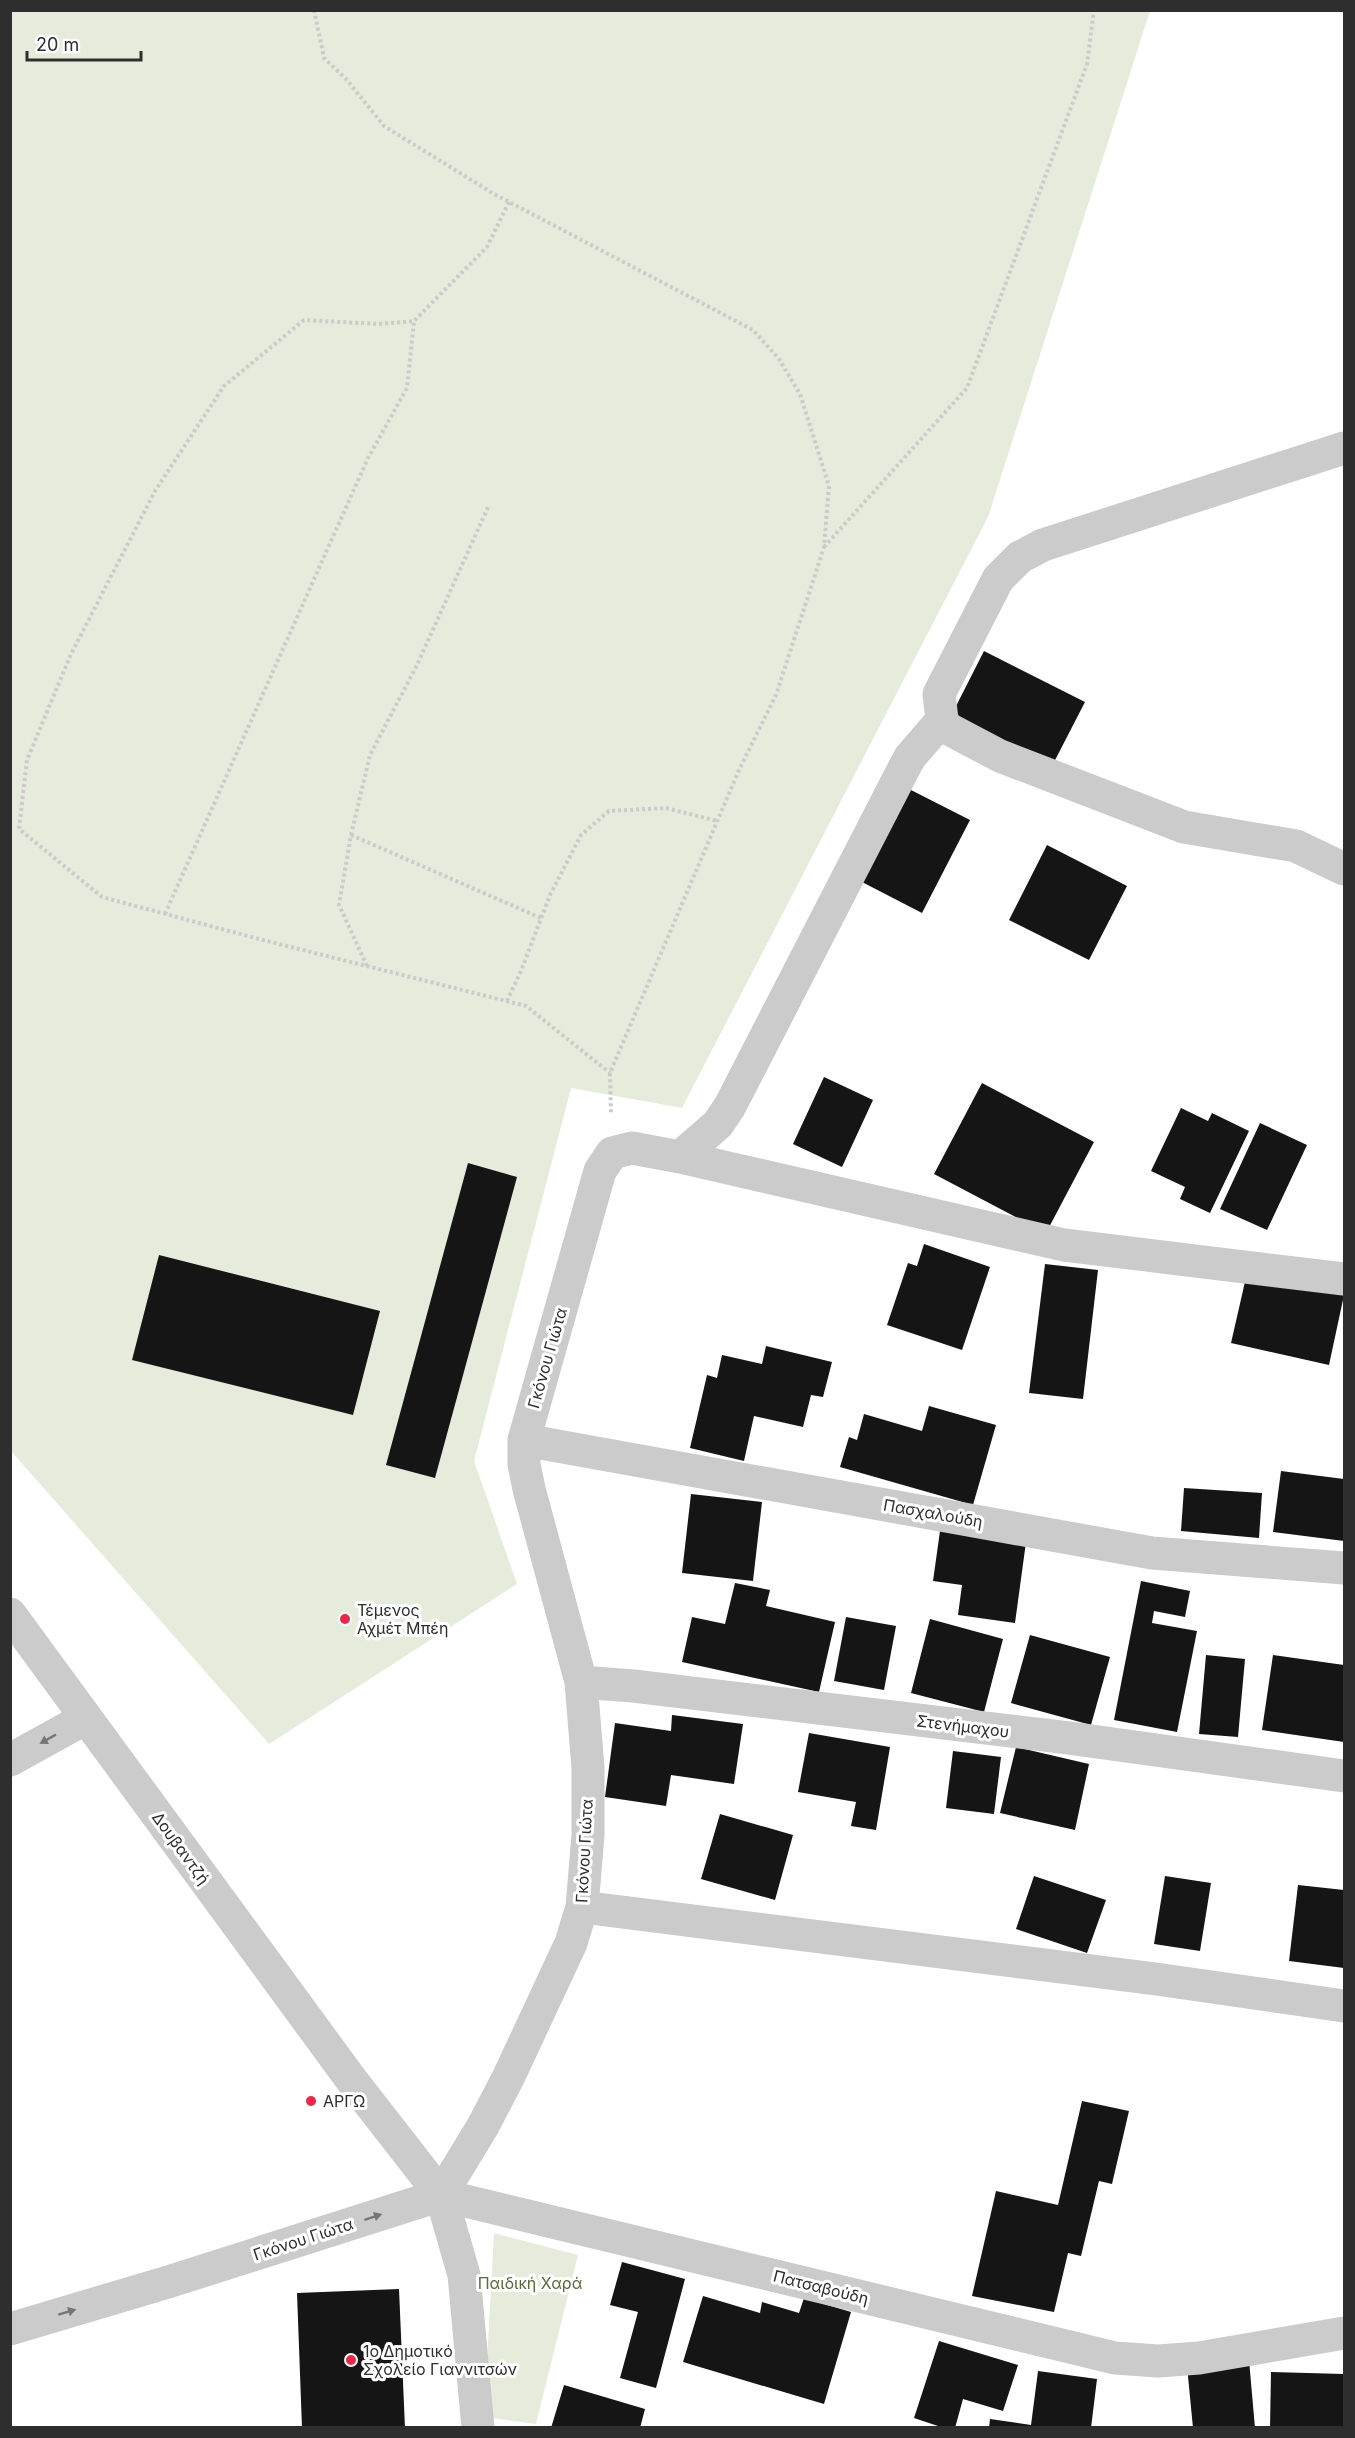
<svg xmlns="http://www.w3.org/2000/svg" width="1355" height="2438" font-family="Inter,sans-serif">
  <style>
    .green { fill: #e6ecdb }
    .building { fill: #151515 }
    .lines { fill: none; stroke-linecap: round; stroke-linejoin: round }
    .path { stroke: #cbcbcb; stroke-width: 4; stroke-dasharray: 3 3; stroke-linecap: butt }
    .minor { stroke: #cbcbcb; stroke-width: 33 }
    .oneway { fill: #757575 }
    .poi-dot { fill: #ee2749; stroke: #fff; stroke-width: 2 }
    .labels { text-anchor: middle; stroke-width: 6; stroke-linejoin: round; paint-order: stroke }
    .street-label { font-size: 16px; fill: #2e2e2e; stroke: #fff }
    .poi-label { font-size: 16px; fill: #2e2e2e; stroke: #fff; text-anchor: start }
    .park-label { font-size: 16px; fill: #566c39; stroke: #fff }
  </style>
  <rect width="100%" height="100%" fill="#fff"/>
  <path class="green" d="M 10,11 L 1150,11 L 988,517 L 682,1108 L 571,1088 L 474,1461 L 517,1584 L 269,1744 L 11,1451 Z
    M 494,2233 L 578,2255 L 536,2424 L 484,2417 Z"/>
  <path class="building" d="M 984,651 L 1085,702 L 1052,766 L 952,714 Z
    M 909,789 L 970,820 L 922,913 L 862,882 Z
    M 1047,845 L 1127,886 L 1089,960 L 1009,920 Z
    M 824,1077 L 873,1100 L 842,1167 L 793,1144 Z
    M 982,1083 L 1094,1142 L 1046,1233 L 934,1174 Z
    M 1181,1108 L 1208,1121 L 1212,1113 L 1249,1131 L 1210,1213 L 1180,1199 L 1185,1187 L 1151,1171 Z
    M 1260,1123 L 1307,1145 L 1267,1230 L 1220,1209 Z
    M 468,1163 L 517,1177 L 435,1478 L 386,1465 Z
    M 924,1244 L 990,1267 L 962,1350 L 887,1325 L 908,1263 L 917,1266 Z
    M 159,1255 L 380,1311 L 353,1415 L 132,1360 Z
    M 1045,1264 L 1098,1270 L 1083,1399 L 1029,1393 Z
    M 1247,1273 L 1344,1295 L 1329,1365 L 1231,1343 Z
    M 766,1346 L 832,1362 L 823,1397 L 811,1395 L 803,1427 L 754,1416 L 744,1461 L 690,1448 L 707,1375 L 717,1378 L 722,1355 L 762,1364 Z
    M 929,1406 L 996,1425 L 973,1505 L 840,1467 L 849,1437 L 857,1440 L 864,1414 L 922,1431 Z
    M 1281,1471 L 1344,1479 L 1344,1541 L 1273,1532 Z
    M 1184,1488 L 1262,1493 L 1259,1538 L 1181,1531 Z
    M 691,1494 L 762,1502 L 753,1581 L 682,1573 Z
    M 940,1531 L 1026,1542 L 1015,1623 L 958,1615 L 962,1585 L 933,1581 Z
    M 1141,1581 L 1190,1591 L 1185,1617 L 1154,1611 L 1152,1623 L 1197,1631 L 1177,1732 L 1114,1720 Z
    M 735,1583 L 770,1590 L 766,1606 L 835,1622 L 819,1692 L 682,1662 L 692,1617 L 725,1624 Z
    M 846,1617 L 896,1626 L 884,1690 L 834,1681 Z
    M 930,1619 L 1003,1639 L 984,1712 L 911,1693 Z
    M 1030,1635 L 1110,1657 L 1091,1725 L 1011,1703 Z
    M 1206,1655 L 1245,1659 L 1238,1737 L 1199,1734 Z
    M 1273,1655 L 1344,1665 L 1344,1742 L 1262,1730 Z
    M 672,1715 L 743,1724 L 734,1784 L 671,1775 L 666,1806 L 605,1797 L 615,1723 L 671,1731 Z
    M 809,1733 L 890,1747 L 876,1830 L 851,1826 L 856,1802 L 798,1792 Z
    M 1016,1747 L 1089,1764 L 1075,1830 L 1000,1813 Z
    M 953,1751 L 1001,1757 L 994,1814 L 946,1808 Z
    M 720,1814 L 793,1835 L 775,1900 L 701,1879 Z
    M 1034,1876 L 1106,1900 L 1087,1953 L 1016,1929 Z
    M 1165,1876 L 1211,1883 L 1200,1951 L 1154,1944 Z
    M 1298,1885 L 1344,1890 L 1344,1968 L 1289,1961 Z
    M 1082,2101 L 1129,2111 L 1112,2184 L 1099,2181 L 1081,2256 L 1068,2253 L 1054,2312 L 972,2296 L 996,2191 L 1058,2205 Z
    M 622,2262 L 685,2279 L 656,2388 L 620,2378 L 638,2312 L 610,2305 Z
    M 399,2289 L 405,2428 L 302,2428 L 297,2293 Z
    M 703,2296 L 760,2313 L 762,2302 L 799,2313 L 804,2298 L 851,2312 L 824,2404 L 683,2362 Z
    M 939,2341 L 1018,2365 L 1003,2411 L 963,2399 L 955,2428 L 944,2428 L 914,2418 Z
    M 1249,2360 L 1255,2428 L 1193,2428 L 1187,2366 Z
    M 1038,2371 L 1097,2379 L 1091,2428 L 989,2428 L 990,2419 L 1031,2425 Z
    M 1271,2372 L 1344,2374 L 1344,2428 L 1270,2428 Z
    M 564,2385 L 645,2409 L 640,2428 L 551,2428 Z"/>
  <g class="lines">
    <path class="path" d="M 314,10 L 324,58 L 347,80 L 384,126 L 494,194 L 753,330 L 779,359 L 800,394 L 829,486 L 824,547 L 776,695 L 739,770 L 610,1073 L 611,1115
      M 509,202 L 487,247 L 414,321 L 379,324 L 304,320 L 224,386 L 155,491 L 71,654 L 27,760 L 19,829 L 102,897 L 259,939 L 526,1006 L 610,1073
      M 824,547 L 967,388 L 1087,64 L 1094,10
      M 351,835 L 541,918
      M 165,914 L 368,458 L 407,388 L 414,321
      M 367,966 L 339,905 L 351,835 L 370,755 L 417,665 L 489,505
      M 507,1001 L 521,971 L 550,895 L 581,835 L 609,811 L 666,808 L 717,821"/>
    <path class="minor" d="M 1344,448 L 1043,545 L 1020,557 L 998,579 L 939,694 L 942,720 L 947,728 L 1000,756 L 1184,827 L 1296,846 L 1344,869
      M 680,1157 L 718,1124 L 730,1106 L 903,770 L 910,757 L 942,720
      M 524,1440 L 1152,1553 L 1344,1568
      M 10,1614 L 353,2082 L 441,2195 L 1115,2358 L 1158,2361 L 1199,2358 L 1344,2333
      M 581,1682 L 633,1686 L 1069,1738 L 1344,1776
      M 10,1760 L 86,1718
      M 582,1907 L 1156,1979 L 1344,2006
      M 441,2195 L 464,2275 L 478,2428
      M 10,2329 L 168,2282 L 441,2195 L 483,2126 L 509,2076 L 571,1943 L 582,1907 L 588,1835 L 588,1768 L 581,1682 L 529,1489 L 524,1464 L 524,1440 L 600,1171 L 612,1153 L 632,1148 L 680,1157 L 1064,1245 L 1344,1279"/>
  </g>
  <defs><path id="oneway-solid" d="M-6-.8H1V-3.2L6.5 0L1 3.2V.8H-6Z" transform="scale(1.5)"/></defs>
  <g class="oneway">
    <use href="#oneway-solid" transform="translate(48 1739) rotate(151)"/>
    <use href="#oneway-solid" transform="translate(373 2217) rotate(-18)"/>
    <use href="#oneway-solid" transform="translate(67 2312) rotate(-17)"/>
  </g>
  <g class="poi-dot">
    <circle cx="345" cy="1619" r="6"/>
    <circle cx="311" cy="2101" r="6"/>
    <circle cx="351" cy="2360" r="6"/>
  </g>
  <g class="labels">
    <g class="street-label">
      <text transform="translate(547 1358) rotate(-74)" y="6">Γκόνου Γιώτα</text>
      <text transform="translate(933 1513) rotate(10)" y="6">Πασχαλούδη</text>
      <text transform="translate(963 1726) rotate(7)" y="6">Στενήμαχου</text>
      <text transform="translate(181 1848) rotate(54)" y="6">Δουβαντζή</text>
      <text transform="translate(584 1851) rotate(-87)" y="6">Γκόνου Γιώτα</text>
      <text transform="translate(303 2239) rotate(-18)" y="6">Γκόνου Γιώτα</text>
      <text transform="translate(821 2287) rotate(14)" y="6">Πατσαβούδη</text>
    </g>
    <g class="poi-label">
      <text x="357" y="1616">Τέμενος<tspan x="357" dy="18">Αχμέτ Μπέη</tspan></text>
      <text x="323" y="2107">ΑΡΓΩ</text>
      <text x="363" y="2357">1ο Δημοτικό<tspan x="363" dy="18">Σχολείο Γιαννιτσών</tspan></text>
    </g>
    <g class="park-label">
      <text x="530" y="2289">Παιδική Χαρά</text>
    </g>
  </g>
  <rect width="1355" height="2438" fill="none" stroke="#2e2e2e" stroke-width="24"/>
  <path d="M27 51v9h114v-9" fill="none" stroke="#2e2e2e" stroke-width="3"/>
  <text x="36" y="51" font-size="18" fill="#2e2e2e" stroke="#ffffff" stroke-width="4.5" paint-order="stroke">20 m</text>
</svg>
